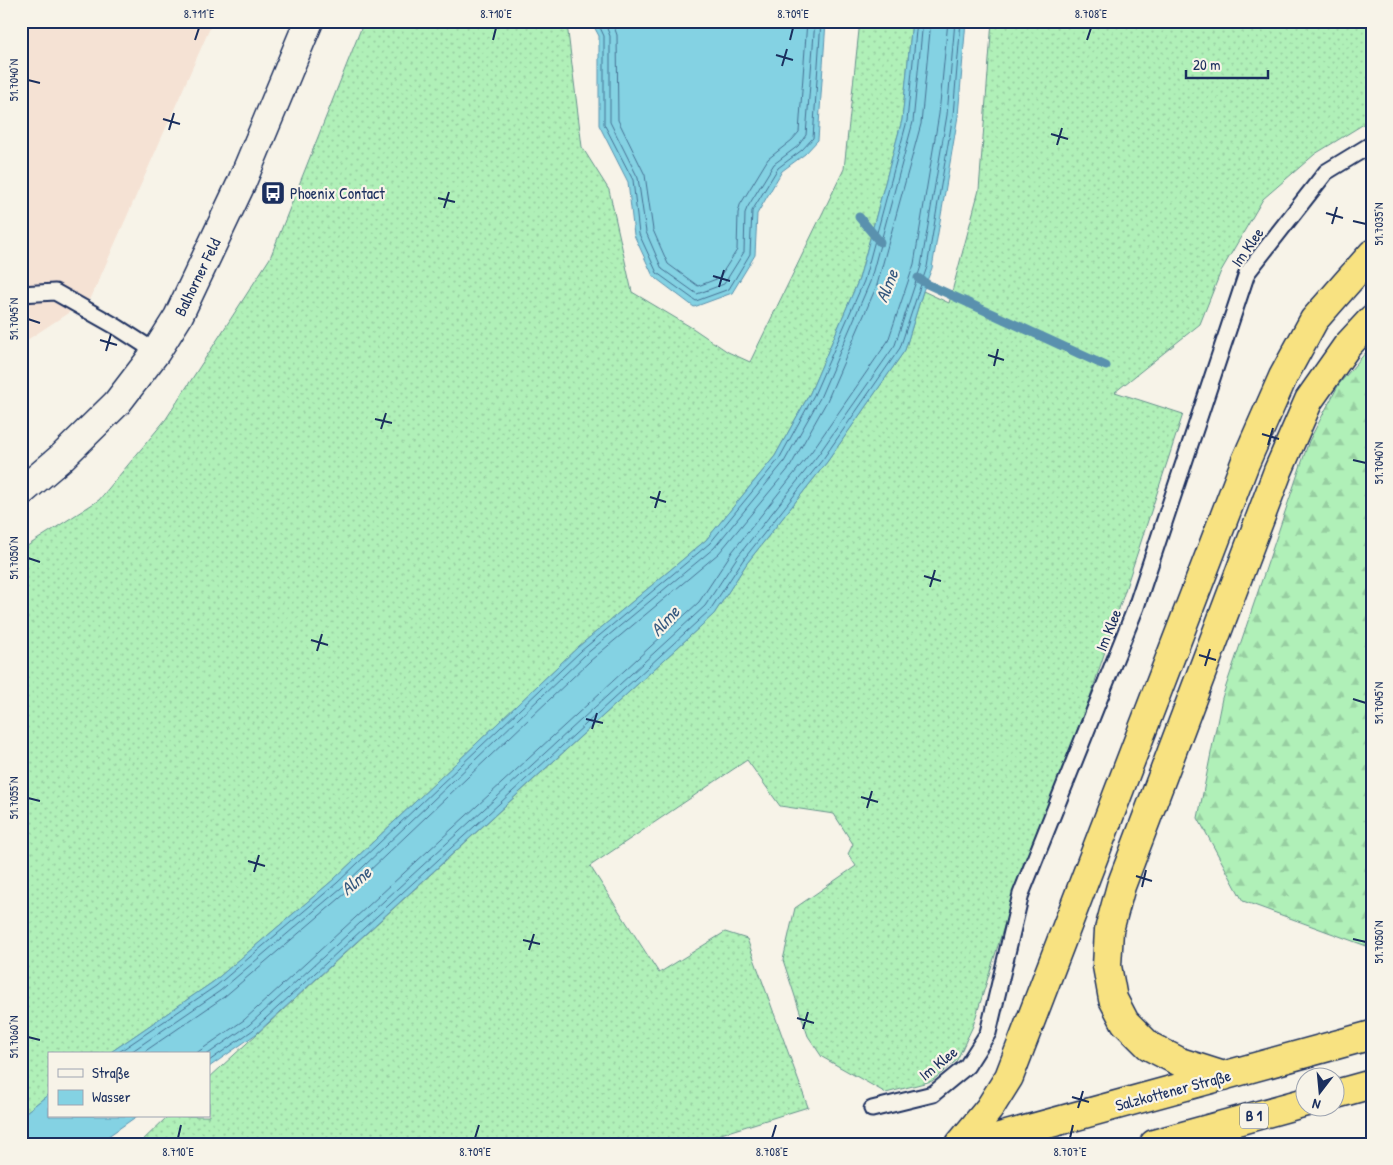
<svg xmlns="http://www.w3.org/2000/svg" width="1393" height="1165" font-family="'Patrick Hand',sans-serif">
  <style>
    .built { fill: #f5e2d4 }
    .grass { fill: url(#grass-dots); stroke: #66908b }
    .forest { fill: url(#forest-firs); stroke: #66908b }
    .water { fill: #84d2e3; stroke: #5a91ae }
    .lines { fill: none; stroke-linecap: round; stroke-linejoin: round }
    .shore { stroke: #457093; stroke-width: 1 }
    .stream { stroke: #5a91ae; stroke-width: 9 }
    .lane-casing { stroke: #1b2f5e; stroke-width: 19 }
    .secondary-casing { stroke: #1b2f5e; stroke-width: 31 }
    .highway-casing { stroke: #1b2f5e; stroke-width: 31 }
    .lane { stroke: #f7f3e8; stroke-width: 15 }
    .secondary { stroke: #f7f3e8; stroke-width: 28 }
    .highway { stroke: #f8e281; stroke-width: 28 }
    .ticks { fill: none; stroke: #1b2f5e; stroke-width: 2 }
    .labels { text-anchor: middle; stroke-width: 4.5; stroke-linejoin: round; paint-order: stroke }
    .shield { fill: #f7f3e8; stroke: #5d6a87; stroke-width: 1 }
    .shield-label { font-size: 15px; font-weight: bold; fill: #1b2f5e }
    .poi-label { font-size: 16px; fill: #1b2f5e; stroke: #f7f3e8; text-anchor: start }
    .street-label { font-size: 16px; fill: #1b2f5e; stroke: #f7f3e8 }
    .water-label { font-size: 18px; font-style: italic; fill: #35587f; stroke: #f7f3e8 }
    .neatline { fill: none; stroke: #1b2f5e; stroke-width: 2 }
    .ticks-label { font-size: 12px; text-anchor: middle; fill: #1b2f5e }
  </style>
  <defs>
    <pattern id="grass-dots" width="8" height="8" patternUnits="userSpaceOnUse" patternTransform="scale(1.25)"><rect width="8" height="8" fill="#b0f0b8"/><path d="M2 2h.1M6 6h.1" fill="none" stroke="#97cea1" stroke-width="1.8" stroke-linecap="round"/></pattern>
    <pattern id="forest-firs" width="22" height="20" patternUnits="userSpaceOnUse" patternTransform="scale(1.25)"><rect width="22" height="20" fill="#b0f0b8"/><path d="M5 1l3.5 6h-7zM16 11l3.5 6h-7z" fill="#97cea1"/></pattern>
  </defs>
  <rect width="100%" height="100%" fill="#f7f3e8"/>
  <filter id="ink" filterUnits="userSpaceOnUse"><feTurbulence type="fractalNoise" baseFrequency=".02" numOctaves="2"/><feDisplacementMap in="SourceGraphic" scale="10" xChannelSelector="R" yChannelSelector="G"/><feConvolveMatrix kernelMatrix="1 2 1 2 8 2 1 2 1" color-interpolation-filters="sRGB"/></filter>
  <g filter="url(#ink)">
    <path class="built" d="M 21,21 L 213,21 L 91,298 L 21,344 Z"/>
    <path class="grass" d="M 364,21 L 565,21 L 567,24 L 582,147 L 609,190 L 632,292 L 694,329 L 728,352 L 750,362 L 844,169 L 860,21 L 912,21 L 902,120 L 859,279 L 810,393 L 775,456 L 706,540 L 578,647 L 333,880 L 213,982 L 108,1054 L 49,1054 L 49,1094 L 21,1116 L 21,550 L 99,500 L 166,419 L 270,258 Z
      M 992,21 L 1372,21 L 1372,119 L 1315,154 L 1263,199 L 1221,271 L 1200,324 L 1115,392 L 1183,414 L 1090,697 L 1014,894 L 973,1026 L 957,1060 L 932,1081 L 886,1093 L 822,1057 L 808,1036 L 783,960 L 795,908 L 856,866 L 848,854 L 853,844 L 834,814 L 780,806 L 747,760 L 590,866 L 659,973 L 725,932 L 747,939 L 808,1107 L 689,1144 L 139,1144 L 168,1116 L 209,1116 L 209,1078 L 714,614 L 747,563 L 827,462 L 905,350 L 923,291 L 949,303 L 979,190 Z"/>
    <path class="forest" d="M 1372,345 L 1372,948 L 1243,901 L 1198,818 L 1222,698 L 1309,441 L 1339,384 Z"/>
    <path class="water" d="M 591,21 L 826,21 L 818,140 L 805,154 L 782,171 L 757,214 L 755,255 L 732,293 L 694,307 L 653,276 L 634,235 L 628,182 L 599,125 L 599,36 Z
      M 912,21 L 966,21 L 958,116 L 932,268 L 923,291 L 905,350 L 827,462 L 747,563 L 714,614 L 256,1034 L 209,1067 L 209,1054 L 108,1054 L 213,982 L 333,880 L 578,647 L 706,540 L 775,456 L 810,393 L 859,279 L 902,120 Z
      M 49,1094 L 49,1116 L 137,1116 L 97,1144 L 21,1144 L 21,1116 Z"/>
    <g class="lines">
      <path class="shore" d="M 597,21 L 604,36 L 604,124 L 633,180 L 639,234 L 657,273 L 696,301 L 729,289 L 750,254 L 752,211 L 778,168 L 802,150 L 813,138 L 821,21
        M 604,21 L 610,36 L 610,122 L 638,178 L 646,232 L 662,269 L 697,294 L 724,284 L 744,252 L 745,213 L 747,208 L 774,164 L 798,146 L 806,135 L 815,21
        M 612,21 L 617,35 L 618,120 L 645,175 L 653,230 L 668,264 L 698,286 L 719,278 L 737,250 L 738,213 L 740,205 L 768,159 L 792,140 L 799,132 L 807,21
        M 116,1054 L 216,986 L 337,883 L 581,651 L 710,543 L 779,459 L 814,395 L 864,281 L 907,121 L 917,21
        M 128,1054 L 220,991 L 341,888 L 585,655 L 714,548 L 784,462 L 820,398 L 870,282 L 913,122 L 923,21
        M 141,1054 L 224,997 L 346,893 L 590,661 L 719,553 L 790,467 L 827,401 L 877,285 L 921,124 L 931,21
        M 195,1054 L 244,1020 L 699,602 L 732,552 L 812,451 L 888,341 L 914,264 L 939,114 L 948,21
        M 208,1054 L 249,1025 L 705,606 L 738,556 L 818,455 L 895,345 L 921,266 L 947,115 L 955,21
        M 209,1061 L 253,1030 L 710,610 L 743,560 L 823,459 L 900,348 L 919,290 L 927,267 L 953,115 L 961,21"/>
      <path class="stream" d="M 859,217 L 880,242
        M 918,278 L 927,284 L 1106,366"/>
      <defs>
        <path id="lane" d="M 21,294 L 55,292 L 117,327 L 156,352
          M 872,1109 L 933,1094 L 967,1066 L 988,1033 L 1021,894 L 1136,607 L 1247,273 L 1326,172 L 1372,144"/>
        <path id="secondary" d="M 21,492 L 62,457 L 117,403 L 156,352 L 178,317 L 241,184 L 309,21"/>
        <path id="highway" d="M 1224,1076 L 1180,1062 L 1149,1046 L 1125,1022 L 1113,999 L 1107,966 L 1109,930 L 1121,886 L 1278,471 L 1309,400 L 1347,346 L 1372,319
          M 1336,1094 L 1372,1084
          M 960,1144 L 989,1109 L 1009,1077 L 1245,463 L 1283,377 L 1314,320 L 1372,254
          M 974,1144 L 1372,1035
          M 1154,1144 L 1306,1102"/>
      </defs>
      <use href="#lane" class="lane-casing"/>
      <use href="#secondary" class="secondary-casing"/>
      <use href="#highway" class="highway-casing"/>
      <use href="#lane" class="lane"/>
      <use href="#secondary" class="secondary"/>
      <use href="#highway" class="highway"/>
    </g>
  </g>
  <path class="ticks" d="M 195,40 L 199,28M 493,40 L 496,28M 790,40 L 793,28M 1087,40 L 1091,28M 776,55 L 793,60M 782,66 L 787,49M 28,80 L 40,83M 163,119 L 180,124M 169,130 L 174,113M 1051,134 L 1068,139M 1057,145 L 1062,128M 438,198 L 455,202M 444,208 L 449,192M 1326,213 L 1343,218M 1353,221 L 1366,224M 1332,224 L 1337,207M 713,276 L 730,281M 719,287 L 724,270M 28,319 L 40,323M 100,340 L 117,345M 106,351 L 111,334M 988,355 L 1004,360M 994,366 L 998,349M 375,419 L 392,423M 381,429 L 386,413M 1262,434 L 1279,439M 1268,445 L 1273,428M 1353,460 L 1366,463M 650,497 L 666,502M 655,508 L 660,491M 28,558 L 40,562M 924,576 L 941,581M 930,587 L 935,570M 311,640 L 328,645M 317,651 L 322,634M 1199,655 L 1216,660M 1205,666 L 1210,649M 1353,699 L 1366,703M 586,719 L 603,723M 592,729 L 597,713M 861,797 L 878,802M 28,798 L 40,801M 867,808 L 872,791M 248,861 L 265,866M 254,872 L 259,855M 1136,876 L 1152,881M 1142,887 L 1146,870M 1353,939 L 1366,942M 523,940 L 540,944M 529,950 L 534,934M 797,1018 L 814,1023M 803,1029 L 808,1012M 28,1037 L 40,1040M 1072,1097 L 1089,1102M 1078,1108 L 1083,1091M 178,1138 L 181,1125M 475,1138 L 479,1125M 772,1138 L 776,1125M 1070,1138 L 1073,1125"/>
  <defs>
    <symbol id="bus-square" viewBox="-11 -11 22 22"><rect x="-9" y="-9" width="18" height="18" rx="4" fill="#1b2f5e" stroke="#f7f3e8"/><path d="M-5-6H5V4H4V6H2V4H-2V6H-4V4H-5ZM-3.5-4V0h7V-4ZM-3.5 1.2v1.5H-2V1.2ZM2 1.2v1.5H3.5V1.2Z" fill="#fff"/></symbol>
  </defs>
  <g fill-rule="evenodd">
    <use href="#bus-square" x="259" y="179" width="28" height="28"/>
  </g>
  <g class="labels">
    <rect class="shield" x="1240" y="1103.5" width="28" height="25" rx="4"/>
    <g class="shield-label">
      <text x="1254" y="1121">B 1</text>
    </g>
    <g class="poi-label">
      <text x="290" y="199">Phoenix Contact</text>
    </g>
    <g class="street-label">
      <text transform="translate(1247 247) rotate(-55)" y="6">Im Klee</text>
      <text transform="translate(197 277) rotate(-64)" y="6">Balhorner Feld</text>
      <text transform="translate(1108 630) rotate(-68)" y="6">Im Klee</text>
      <text transform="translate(938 1063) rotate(-39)" y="6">Im Klee</text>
      <text transform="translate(1173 1090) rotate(-15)" y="6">Salzkottener Straße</text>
    </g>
    <g class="water-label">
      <text transform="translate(887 286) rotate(-68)" y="6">Alme</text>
      <text transform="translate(665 621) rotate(-47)" y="6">Alme</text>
      <text transform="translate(356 881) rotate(-40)" y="6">Alme</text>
    </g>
  </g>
  <rect width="1393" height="1165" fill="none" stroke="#f7f3e8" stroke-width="55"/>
  <rect x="48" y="1052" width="162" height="65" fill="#f7f3e8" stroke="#9fa5b1"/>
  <rect x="58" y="1069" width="25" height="8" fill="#f7f3e8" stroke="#9fa5b1"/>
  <text x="92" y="1078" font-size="15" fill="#1b2f5e">Straße</text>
  <rect x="58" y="1090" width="25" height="15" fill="#84d2e3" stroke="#9fa5b1"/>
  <text x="92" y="1102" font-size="15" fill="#1b2f5e">Wasser</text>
  <g transform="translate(1320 1092) rotate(196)"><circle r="24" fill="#f7f3e8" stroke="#9fa5b1"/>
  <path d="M0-4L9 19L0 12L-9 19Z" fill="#1b2f5e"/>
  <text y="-8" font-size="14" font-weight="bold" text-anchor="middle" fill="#1b2f5e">N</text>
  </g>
  <path d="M1186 70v8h82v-8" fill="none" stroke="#1b2f5e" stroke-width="2.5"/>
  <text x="1193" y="70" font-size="15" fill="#1b2f5e" stroke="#f7f3e8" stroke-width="4" paint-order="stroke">20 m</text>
  <rect x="28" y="28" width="1338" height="1110" class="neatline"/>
  <g class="ticks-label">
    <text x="199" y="18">8.711°E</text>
    <text x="496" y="18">8.710°E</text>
    <text x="793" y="18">8.709°E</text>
    <text x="1091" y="18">8.708°E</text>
    <text transform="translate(14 80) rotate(-90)" y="4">51.7040°N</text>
    <text transform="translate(1379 224) rotate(-90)" y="4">51.7035°N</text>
    <text transform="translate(14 319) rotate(-90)" y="4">51.7045°N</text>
    <text transform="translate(1379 463) rotate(-90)" y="4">51.7040°N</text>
    <text transform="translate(14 558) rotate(-90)" y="4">51.7050°N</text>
    <text transform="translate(1379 703) rotate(-90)" y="4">51.7045°N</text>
    <text transform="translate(14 798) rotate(-90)" y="4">51.7055°N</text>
    <text transform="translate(1379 942) rotate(-90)" y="4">51.7050°N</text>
    <text transform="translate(14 1037) rotate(-90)" y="4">51.7060°N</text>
    <text x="178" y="1156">8.710°E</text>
    <text x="475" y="1156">8.709°E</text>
    <text x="772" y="1156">8.708°E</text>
    <text x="1070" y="1156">8.707°E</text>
  </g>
</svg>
